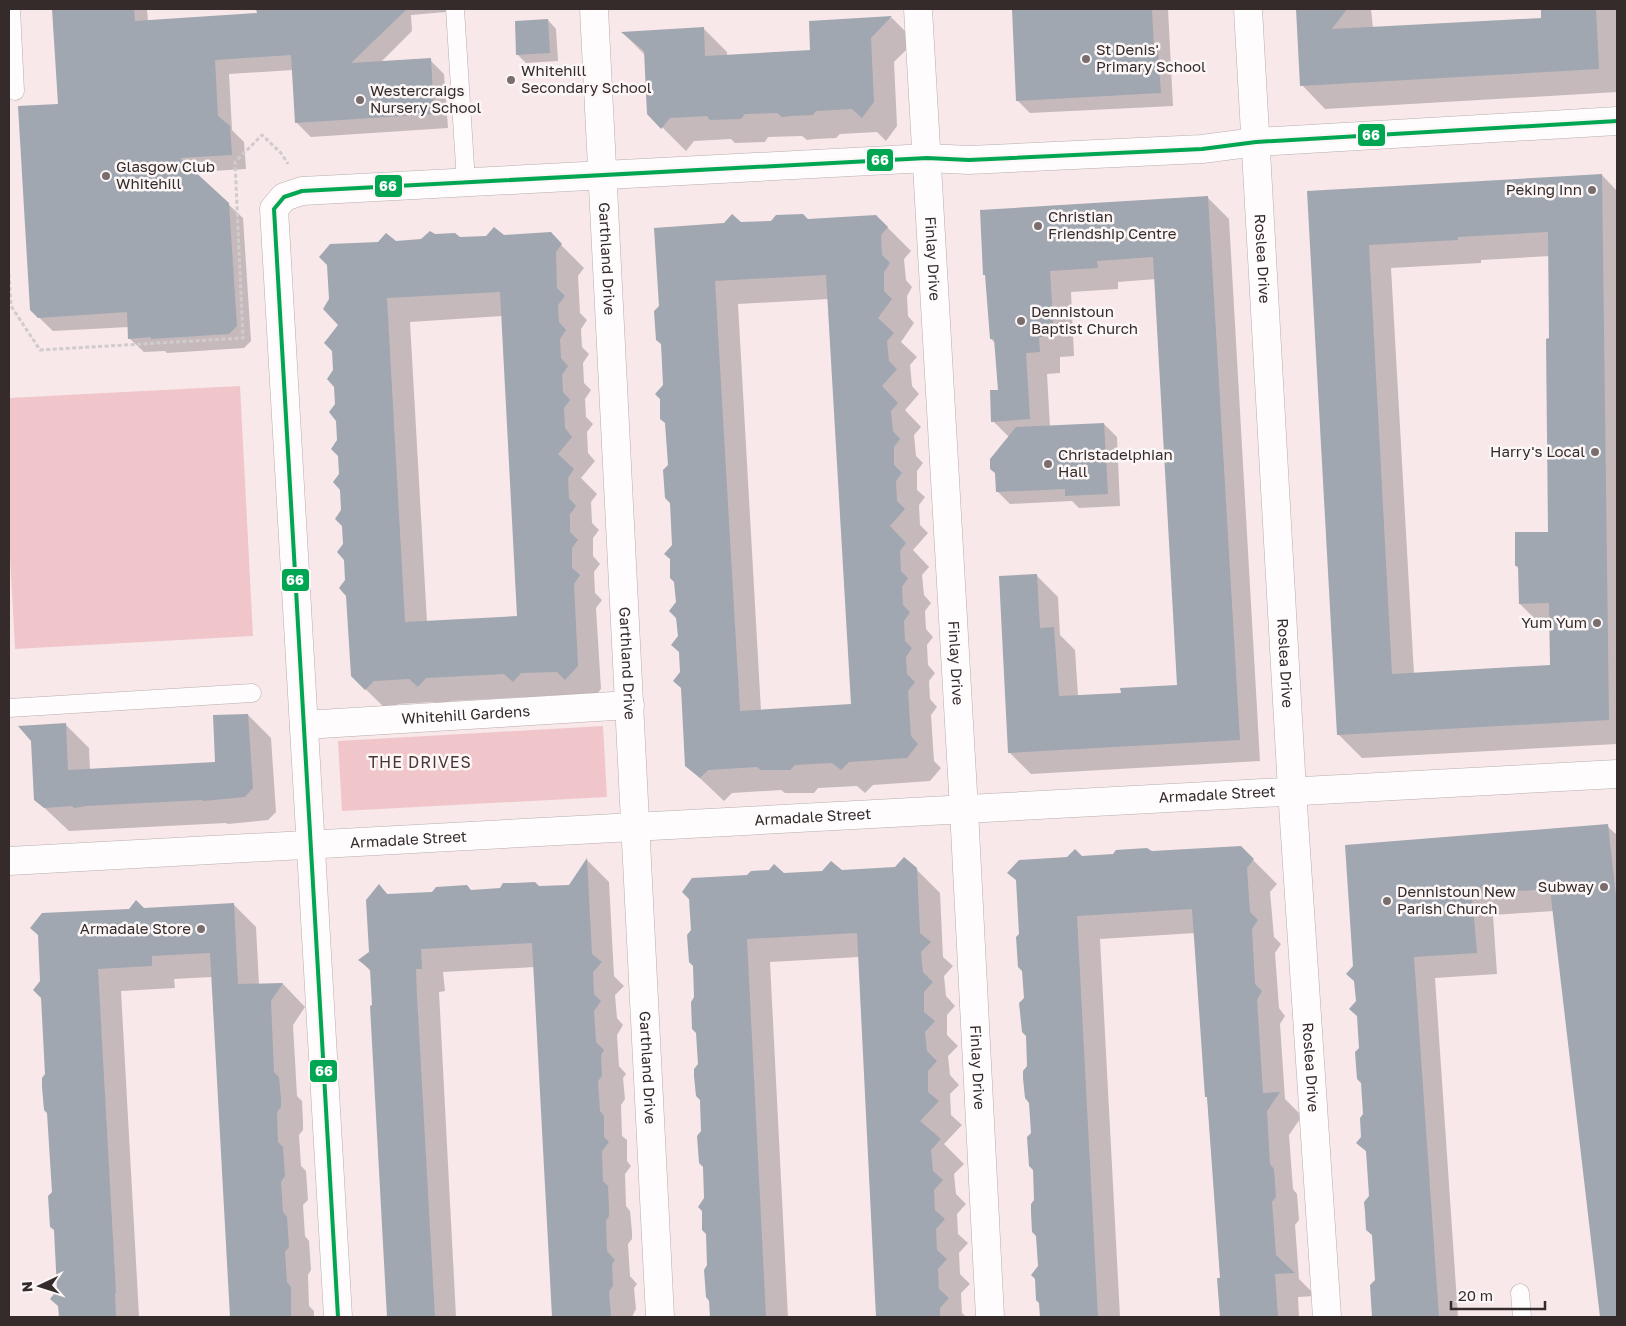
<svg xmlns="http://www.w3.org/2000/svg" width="1626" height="1326" font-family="'Golos Text',sans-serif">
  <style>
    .green { fill: #f0c6ca }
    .shadow { fill: #0003; fill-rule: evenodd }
    .building { fill: #a0a7b0; fill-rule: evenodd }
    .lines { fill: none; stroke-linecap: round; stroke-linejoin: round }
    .service-casing { stroke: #b8adae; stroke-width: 19 }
    .minor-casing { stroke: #b8adae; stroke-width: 29 }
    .path { stroke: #d0cbcc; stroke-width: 3; stroke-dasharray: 4 2.5; stroke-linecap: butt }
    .service { stroke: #fefcfc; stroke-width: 18 }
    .minor { stroke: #fefcfc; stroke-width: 28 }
    .bus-1-casing { stroke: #fcf6f6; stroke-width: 8 }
    .bus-1 { stroke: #00a651; stroke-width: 4 }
    .poi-dot { fill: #796d6e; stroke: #fcf6f6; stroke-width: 2 }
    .labels { text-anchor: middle; stroke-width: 5; stroke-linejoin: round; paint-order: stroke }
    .poi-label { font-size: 15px; fill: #352b2b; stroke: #fcf6f6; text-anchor: start }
    .street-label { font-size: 15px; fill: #352b2b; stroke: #fcf6f6 }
    .neighbourhood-label { font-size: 16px; letter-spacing: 1px; fill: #493436; stroke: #fcf6f6 }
    .line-badge { stroke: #fcf6f6; stroke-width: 2 }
    .badge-label { font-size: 14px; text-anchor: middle; font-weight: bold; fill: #fff }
  </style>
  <rect width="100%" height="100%" fill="#f8e8ea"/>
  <path class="green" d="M 240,386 L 253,636 L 15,649 L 9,537 L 9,398 Z
    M 603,726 L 607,797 L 342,811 L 338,741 Z"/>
  <path class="shadow" d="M 53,9 L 147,9 L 148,21 L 258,15 L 258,9 L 446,9 L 446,12 L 411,15 L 412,31 L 380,63 L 430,60 L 444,74 L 448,128 L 311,137 L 296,122 L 293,70 L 229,74 L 232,130 L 244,142 L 246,169 L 194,172 L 243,218 L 251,341 L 244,348 L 167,353 L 165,351 L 144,352 L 129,338 L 129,327 L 53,331 L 31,310 L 59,105 Z
    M 1013,9 L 1168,9 L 1173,106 L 1030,113 L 1017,100 Z
    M 1297,9 L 1371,9 L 1373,28 L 1542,19 L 1541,9 L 1617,9 L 1617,92 L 1325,109 L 1302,85 Z
    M 892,18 L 915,41 L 894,62 L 897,126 L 886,141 L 877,132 L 840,134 L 836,138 L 815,139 L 807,140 L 802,136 L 768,137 L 765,142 L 735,143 L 731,139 L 694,141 L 686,151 L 649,114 L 645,55 L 623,33 L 703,28 L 727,52 L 727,56 L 811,51 L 810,22 Z
    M 548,20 L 556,29 L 558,61 L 526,63 L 517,54 Z
    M 1602,175 L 1617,191 L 1617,744 L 1362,758 L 1339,735 L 1308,192 ZM 1550,256 L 1549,533 L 1516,566 L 1519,569 L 1520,604 L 1543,627 L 1551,627 L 1551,667 L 1414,674 L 1391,268 L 1481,263 L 1481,260 Z
    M 1208,198 L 1229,219 L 1260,761 L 1031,774 L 1010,753 L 1037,576 L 1058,597 L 1060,635 L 1075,650 L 1078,696 L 1122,694 L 1179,686 L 1156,279 L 1118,282 L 1118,289 L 1071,292 L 1074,356 L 1060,357 L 1060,373 L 1047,374 L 1050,427 L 1104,424 L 1117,437 L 1120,506 L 1079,508 L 1072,501 L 1010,504 L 997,491 L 1009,437 L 993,421 L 999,391 L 996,344 L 991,339 L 987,276 Z
    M 876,216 L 911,251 L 904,259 L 906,280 L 912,287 L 907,296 L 908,316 L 914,323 L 901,342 L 917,357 L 910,365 L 912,386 L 919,394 L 905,410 L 921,427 L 914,435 L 916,456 L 923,463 L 917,471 L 917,490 L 925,497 L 919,505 L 920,525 L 928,533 L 913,550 L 929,567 L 922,575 L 924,595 L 931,603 L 925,611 L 926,629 L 933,637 L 927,645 L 928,665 L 935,673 L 929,681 L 930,699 L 937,707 L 931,715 L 934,761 L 941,768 L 930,781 L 873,785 L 865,793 L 857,786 L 818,788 L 814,793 L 785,793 L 781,790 L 732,793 L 724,801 L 686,765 L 664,386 L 741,224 ZM 829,299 L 852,706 L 761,711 L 738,304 Z
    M 550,234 L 584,268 L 578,276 L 580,313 L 587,320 L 581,329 L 582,347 L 589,354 L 583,363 L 584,383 L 591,390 L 585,399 L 586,417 L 593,424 L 587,432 L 588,453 L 595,461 L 581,478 L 597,494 L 591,502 L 592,523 L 599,530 L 593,538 L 593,556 L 600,564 L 594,572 L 595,593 L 602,600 L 596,608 L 601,689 L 590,702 L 581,695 L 545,696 L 537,705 L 529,697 L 490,699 L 450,701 L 442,709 L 434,702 L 398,704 L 389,712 L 352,676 L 334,370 L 395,242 L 422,241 L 434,235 L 459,238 ZM 502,316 L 519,617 L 427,622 L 410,322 Z
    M 248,715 L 271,738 L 276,812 L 268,820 L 228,824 L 226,823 L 69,831 L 35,799 L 65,724 L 89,748 L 90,770 L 217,764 Z
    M 1607,826 L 1617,835 L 1617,1317 L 1601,1317 L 1554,911 L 1493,915 L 1497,974 L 1435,978 L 1458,1317 L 1378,1317 L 1373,1313 L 1376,1280 L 1367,1152 L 1358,1143 L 1363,1137 L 1365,1114 L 1346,846 Z
    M 1240,847 L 1277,884 L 1270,892 L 1274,937 L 1281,944 L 1275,953 L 1279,1008 L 1285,1016 L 1280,1024 L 1285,1099 L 1302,1116 L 1289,1135 L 1293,1189 L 1297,1194 L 1299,1220 L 1295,1225 L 1299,1279 L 1316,1296 L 1298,1297 L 1299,1317 L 1221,1317 L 1218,1279 L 1221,1279 L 1195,933 L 1100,939 L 1120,1317 L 1041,1317 L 1025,999 L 1082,857 Z
    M 587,860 L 609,882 L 614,976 L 624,986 L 615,995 L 617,1018 L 623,1025 L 617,1035 L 619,1066 L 626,1074 L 623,1078 L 625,1099 L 621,1105 L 622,1136 L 627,1140 L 627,1161 L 631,1166 L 625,1174 L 626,1206 L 630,1211 L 632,1232 L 632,1239 L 628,1244 L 630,1276 L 637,1284 L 634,1288 L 636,1309 L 632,1317 L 553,1317 L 535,967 L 443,972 L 445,991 L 439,992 L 456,1317 L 389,1317 L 372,1007 L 374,1007 L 371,972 L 360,960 L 370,952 L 379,885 L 388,895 L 569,886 Z
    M 916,869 L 940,893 L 943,957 L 953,966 L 944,976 L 946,996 L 955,1006 L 947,1015 L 947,1035 L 958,1046 L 948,1056 L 950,1075 L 959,1085 L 950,1094 L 951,1115 L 962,1125 L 944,1144 L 964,1164 L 954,1174 L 956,1194 L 966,1204 L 957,1214 L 958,1234 L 968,1243 L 959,1253 L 960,1274 L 970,1284 L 961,1293 L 962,1313 L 966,1317 L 877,1317 L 859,957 L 770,962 L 788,1317 L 711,1317 L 697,1033 L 694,1029 L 784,874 Z
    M 233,904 L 256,927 L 259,985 L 283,984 L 305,1007 L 293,1025 L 297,1096 L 302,1101 L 303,1123 L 303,1130 L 299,1135 L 301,1166 L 306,1171 L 308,1200 L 303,1205 L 305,1236 L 309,1241 L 311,1270 L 308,1275 L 309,1306 L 314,1311 L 314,1317 L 231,1317 L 212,977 L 174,979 L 175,988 L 121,991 L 139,1316 L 137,1317 L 60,1317 L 42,997 L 144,909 Z"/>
  <path class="building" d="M 52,9 L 134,9 L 135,21 L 257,13 L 256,9 L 407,9 L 351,63 L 431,58 L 434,114 L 295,123 L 291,55 L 215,60 L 218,116 L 230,126 L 232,155 L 180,158 L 229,203 L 237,326 L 229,334 L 151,339 L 151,337 L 128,339 L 127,312 L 38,318 L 30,310 L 18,106 L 58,104 Z
    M 1012,9 L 1152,9 L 1154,50 L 1158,50 L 1161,93 L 1016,101 Z
    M 1296,9 L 1347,9 L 1332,29 L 1541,18 L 1541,9 L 1596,9 L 1599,69 L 1300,86 Z
    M 892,16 L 871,38 L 874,102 L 862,118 L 852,109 L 816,111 L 813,115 L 791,116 L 782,117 L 777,113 L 745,114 L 741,119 L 710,120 L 707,116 L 670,118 L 661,129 L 647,114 L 644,51 L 621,32 L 704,27 L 705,56 L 810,50 L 809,21 Z
    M 548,19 L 550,53 L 516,55 L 515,21 Z
    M 1602,174 L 1609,720 L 1337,735 L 1307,191 ZM 1548,232 L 1549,338 L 1546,339 L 1548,532 L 1515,532 L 1515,566 L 1518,566 L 1519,604 L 1549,603 L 1550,665 L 1392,674 L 1369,245 L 1458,240 L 1458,237 Z
    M 1208,196 L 1240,740 L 1008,753 L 999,576 L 1037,574 L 1040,628 L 1054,627 L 1059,696 L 1121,693 L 1120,688 L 1177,685 L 1153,257 L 1097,261 L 1098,268 L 1050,271 L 1054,336 L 1039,337 L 1040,352 L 1026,353 L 1030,419 L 991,422 L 990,390 L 998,390 L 994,339 L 990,339 L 985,275 L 983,275 L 980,210 Z
    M 732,214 L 741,222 L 771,221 L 776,215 L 803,214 L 808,219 L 876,215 L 888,227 L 881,235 L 882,255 L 890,263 L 884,272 L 884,291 L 892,299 L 878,318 L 894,333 L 887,341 L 889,361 L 897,369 L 882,386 L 898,403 L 891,411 L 893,431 L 900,439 L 894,447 L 894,465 L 902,473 L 896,481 L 897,501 L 905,509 L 890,526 L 906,543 L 900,551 L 901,571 L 908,578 L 902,587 L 903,605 L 910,612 L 904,621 L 905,641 L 912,648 L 906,657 L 907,674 L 915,682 L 908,691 L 911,736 L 918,744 L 907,758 L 849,762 L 841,770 L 832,763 L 795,765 L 790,770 L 761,770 L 757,767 L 708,770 L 700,778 L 685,766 L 681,688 L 673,681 L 680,672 L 679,652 L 671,645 L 678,636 L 676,618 L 669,611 L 676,602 L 674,582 L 670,578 L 670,559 L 664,554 L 672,545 L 670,503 L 665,498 L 663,470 L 668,465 L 665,423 L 660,419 L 660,399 L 655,394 L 663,385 L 661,344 L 656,340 L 654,311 L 659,306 L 654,228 L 724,223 ZM 826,275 L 851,704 L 740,711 L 715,281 Z
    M 494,227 L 504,235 L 551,232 L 562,244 L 556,252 L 557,288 L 565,296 L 558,305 L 559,322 L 566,330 L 560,339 L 561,358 L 568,366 L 562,375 L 563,392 L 570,400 L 564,408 L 565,428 L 572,437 L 558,454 L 574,469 L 568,478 L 569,498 L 576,506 L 570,514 L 570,532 L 578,540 L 572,548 L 572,568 L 580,575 L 574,584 L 578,666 L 565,680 L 557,672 L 521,673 L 513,682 L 504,674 L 426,678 L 418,687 L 409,679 L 374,681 L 365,690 L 351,676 L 346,596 L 339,588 L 345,580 L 344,560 L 337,552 L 343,544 L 342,526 L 335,519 L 341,510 L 340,490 L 333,482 L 339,474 L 338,456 L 331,449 L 337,440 L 336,421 L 329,412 L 335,404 L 334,387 L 327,379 L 333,370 L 332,351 L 324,343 L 338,325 L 323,309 L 329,299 L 327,265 L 319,257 L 330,244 L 378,242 L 386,233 L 396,241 L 421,239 L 430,231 L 435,234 L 455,233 L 460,237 L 486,236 ZM 500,292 L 517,616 L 405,622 L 387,298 Z
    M 1104,423 L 1108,494 L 1065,496 L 1065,489 L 996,492 L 995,473 L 990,469 L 990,459 L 1016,427 Z
    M 248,714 L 253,788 L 245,797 L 203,801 L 202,800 L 86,806 L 74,808 L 72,806 L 44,808 L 34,800 L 31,741 L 18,726 L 66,723 L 68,770 L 215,762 L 213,715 Z
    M 1608,824 L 1617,905 L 1617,1317 L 1600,1317 L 1550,889 L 1472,894 L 1477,953 L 1414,957 L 1439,1317 L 1372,1317 L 1370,1285 L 1375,1280 L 1372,1235 L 1366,1230 L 1365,1212 L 1364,1202 L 1369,1196 L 1366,1151 L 1356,1143 L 1361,1137 L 1360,1118 L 1363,1114 L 1361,1083 L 1357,1079 L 1355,1052 L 1359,1048 L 1357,1016 L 1349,1009 L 1356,1001 L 1354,981 L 1346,974 L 1353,966 L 1345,845 Z
    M 1241,846 L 1254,859 L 1247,868 L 1250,912 L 1258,920 L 1252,929 L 1255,984 L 1262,991 L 1257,1000 L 1263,1093 L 1280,1092 L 1267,1111 L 1270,1164 L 1274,1169 L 1276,1197 L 1272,1202 L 1276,1255 L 1295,1273 L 1275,1274 L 1278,1317 L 1220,1317 L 1217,1278 L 1220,1278 L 1207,1097 L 1205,1097 L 1192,909 L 1077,916 L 1098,1317 L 1040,1317 L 1039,1303 L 1036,1300 L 1035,1279 L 1031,1275 L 1038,1266 L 1036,1236 L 1032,1232 L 1031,1212 L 1031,1204 L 1034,1200 L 1033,1170 L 1029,1166 L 1027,1137 L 1031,1133 L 1029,1103 L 1025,1098 L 1023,1078 L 1023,1071 L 1027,1066 L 1026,1036 L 1022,1032 L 1019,1003 L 1024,998 L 1022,971 L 1018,967 L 1016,937 L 1019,934 L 1016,880 L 1007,873 L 1019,860 L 1067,857 L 1075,849 L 1082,856 L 1113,854 L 1116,850 L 1147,848 L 1152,851 Z
    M 904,857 L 917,868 L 920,933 L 931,942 L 921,952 L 923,972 L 933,982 L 924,992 L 924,1012 L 935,1021 L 925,1032 L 927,1051 L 937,1061 L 928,1071 L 928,1092 L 939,1101 L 920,1121 L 941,1139 L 931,1150 L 933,1171 L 943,1180 L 934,1190 L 935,1210 L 945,1219 L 936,1229 L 937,1250 L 947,1259 L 938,1269 L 939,1289 L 949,1298 L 940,1308 L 940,1317 L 876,1317 L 857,933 L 747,939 L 766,1317 L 710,1317 L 709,1301 L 706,1297 L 704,1270 L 707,1265 L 706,1234 L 702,1230 L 702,1211 L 698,1207 L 704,1198 L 703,1167 L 699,1163 L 697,1136 L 701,1131 L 700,1100 L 696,1096 L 694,1076 L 694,1069 L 698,1064 L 696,1033 L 692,1029 L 691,1002 L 694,997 L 693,966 L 689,962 L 687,935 L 691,930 L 689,899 L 682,892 L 692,878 L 747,875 L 751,871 L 769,870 L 774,864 L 784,873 L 822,871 L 831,861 L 842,870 L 895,867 Z
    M 587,858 L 592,954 L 602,962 L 593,972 L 594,994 L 601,1001 L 594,1011 L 596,1042 L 604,1050 L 601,1055 L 602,1076 L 598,1081 L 600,1111 L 604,1116 L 604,1137 L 609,1142 L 602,1151 L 603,1181 L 608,1186 L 609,1208 L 609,1216 L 606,1221 L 607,1251 L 615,1260 L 612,1264 L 613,1286 L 609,1291 L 611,1317 L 552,1317 L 532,943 L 421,949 L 422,969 L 416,969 L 417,996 L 435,1317 L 387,1317 L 370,1006 L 372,1005 L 370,969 L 358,960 L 369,952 L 366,900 L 379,884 L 387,894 L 432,892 L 436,887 L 467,885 L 471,890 L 500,888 L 503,883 L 515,883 L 535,882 L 539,886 L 569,885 Z
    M 136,900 L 144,908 L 234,903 L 238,984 L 283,983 L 271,1001 L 274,1072 L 279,1077 L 281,1099 L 281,1107 L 277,1112 L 278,1142 L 283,1147 L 285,1176 L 281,1182 L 283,1212 L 287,1217 L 289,1247 L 285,1252 L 287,1282 L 291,1287 L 291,1317 L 230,1317 L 210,953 L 152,956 L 152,966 L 98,969 L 116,1293 L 115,1293 L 116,1317 L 59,1317 L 58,1306 L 50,1299 L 57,1290 L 54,1230 L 50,1227 L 48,1196 L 52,1192 L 47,1113 L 44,1110 L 42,1087 L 42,1078 L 45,1074 L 41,998 L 33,990 L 40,981 L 38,935 L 30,928 L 42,913 L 129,909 Z"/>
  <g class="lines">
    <defs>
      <path id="service" d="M 11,9 L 15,91
        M 455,9 L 466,182
        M 9,708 L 252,693
        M 1520,1293 L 1522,1317"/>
      <g id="minor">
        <path id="s1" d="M 594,9 L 660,1317"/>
        <path id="s2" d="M 918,9 L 964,810 L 990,1317"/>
        <path id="s3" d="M 1248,9 L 1292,790 L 1327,1317"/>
        <path id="s4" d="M 304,725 L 630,705"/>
        <path id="s5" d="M 9,861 C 545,834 1081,800 1617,774"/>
        <path d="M 338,1317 L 274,209 L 284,197 L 302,191 L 927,158 L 969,160 L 1202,149 L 1256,142 L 1617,121"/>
      </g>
    </defs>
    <use href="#service" class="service-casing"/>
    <use href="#minor" class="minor-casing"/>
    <path class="path" d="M 9,274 L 11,306 L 40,350 L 243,338 L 235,162 L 262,135 L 281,153 L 288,164"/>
    <use href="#service" class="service"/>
    <use href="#minor" class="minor"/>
    <defs>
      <path id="bus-1" d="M 338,1317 L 274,209 L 284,197 L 302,191 L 927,158 L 969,160 L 1202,149 L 1256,142 L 1617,121"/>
    </defs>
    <use href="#bus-1" class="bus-1-casing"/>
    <use href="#bus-1" class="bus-1"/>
  </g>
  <g class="poi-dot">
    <circle cx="1086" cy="59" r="5"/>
    <circle cx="511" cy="80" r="5"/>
    <circle cx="360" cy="100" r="5"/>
    <circle cx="106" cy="176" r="5"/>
    <circle cx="1592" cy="190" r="5"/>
    <circle cx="1038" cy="226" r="5"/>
    <circle cx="1021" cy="321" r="5"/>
    <circle cx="1595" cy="452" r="5"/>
    <circle cx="1048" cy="464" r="5"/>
    <circle cx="1597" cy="623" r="5"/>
    <circle cx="1604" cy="887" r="5"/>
    <circle cx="1387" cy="901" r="5"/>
    <circle cx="201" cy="929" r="5"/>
  </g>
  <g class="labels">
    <g class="poi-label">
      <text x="1096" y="55">St Denis'<tspan x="1096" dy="17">Primary School</tspan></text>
      <text x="521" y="76">Whitehill<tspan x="521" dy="17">Secondary School</tspan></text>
      <text x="370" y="96">Westercraigs<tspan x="370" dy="17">Nursery School</tspan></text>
      <text x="116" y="172">Glasgow Club<tspan x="116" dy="17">Whitehill</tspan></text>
      <text x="1582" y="195" text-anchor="end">Peking Inn</text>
      <text x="1048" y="222">Christian<tspan x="1048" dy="17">Friendship Centre</tspan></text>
      <text x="1031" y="317">Dennistoun<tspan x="1031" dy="17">Baptist Church</tspan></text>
      <text x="1585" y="457" text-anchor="end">Harry's Local</text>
      <text x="1058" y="460">Christadelphian<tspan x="1058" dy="17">Hall</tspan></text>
      <text x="1587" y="628" text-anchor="end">Yum Yum</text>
      <text x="1594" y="892" text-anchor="end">Subway</text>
      <text x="1397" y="897">Dennistoun New<tspan x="1397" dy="17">Parish Church</tspan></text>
      <text x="191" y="934" text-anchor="end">Armadale Store</text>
    </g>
    <g class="street-label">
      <text dy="5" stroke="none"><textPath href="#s1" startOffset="250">Garthland Drive</textPath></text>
      <text dy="5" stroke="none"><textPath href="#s2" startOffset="250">Finlay Drive</textPath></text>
      <text dy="5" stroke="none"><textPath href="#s3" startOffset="250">Roslea Drive</textPath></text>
      <text dy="5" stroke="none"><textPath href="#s1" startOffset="655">Garthland Drive</textPath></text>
      <text dy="5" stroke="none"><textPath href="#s2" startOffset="655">Finlay Drive</textPath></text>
      <text dy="5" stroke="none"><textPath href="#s3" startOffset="655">Roslea Drive</textPath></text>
      <text dy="5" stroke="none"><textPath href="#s4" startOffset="162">Whitehill Gardens</textPath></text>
      <text dy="5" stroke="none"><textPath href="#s5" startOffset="1210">Armadale Street</textPath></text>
      <text dy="5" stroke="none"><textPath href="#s5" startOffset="805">Armadale Street</textPath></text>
      <text dy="5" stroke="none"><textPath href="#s5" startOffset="400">Armadale Street</textPath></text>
      <text dy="5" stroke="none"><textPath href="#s1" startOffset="1060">Garthland Drive</textPath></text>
      <text dy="5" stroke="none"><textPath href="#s2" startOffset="1060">Finlay Drive</textPath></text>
      <text dy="5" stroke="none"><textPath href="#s3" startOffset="1060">Roslea Drive</textPath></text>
    </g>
    <g class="neighbourhood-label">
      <text x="420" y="768">THE DRIVES</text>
    </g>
  </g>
  <g class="line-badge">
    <rect x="1357" y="123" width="29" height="24" rx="5" fill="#00a651"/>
    <rect x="866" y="148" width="28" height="24" rx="5" fill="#00a651"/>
    <rect x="374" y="174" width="29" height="24" rx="5" fill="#00a651"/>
    <rect x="281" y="568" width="29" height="24" rx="5" fill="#00a651"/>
    <rect x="309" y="1059" width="29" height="24" rx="5" fill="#00a651"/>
  </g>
  <g class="badge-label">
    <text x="1371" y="140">66</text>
    <text x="880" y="165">66</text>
    <text x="388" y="191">66</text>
    <text x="295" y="585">66</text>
    <text x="324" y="1076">66</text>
  </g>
  <rect width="1626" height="1326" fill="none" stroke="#352b2b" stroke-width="20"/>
  <g transform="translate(40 1286) rotate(266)" stroke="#fcf6f6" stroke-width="4" paint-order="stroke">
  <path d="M0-4L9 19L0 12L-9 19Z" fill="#352b2b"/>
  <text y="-8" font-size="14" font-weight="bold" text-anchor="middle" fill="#352b2b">N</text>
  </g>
  <path d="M1451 1301v8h94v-8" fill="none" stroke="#352b2b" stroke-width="2.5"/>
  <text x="1458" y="1301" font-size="15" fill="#352b2b" stroke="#fcf6f6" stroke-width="4" paint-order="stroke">20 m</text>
</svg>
